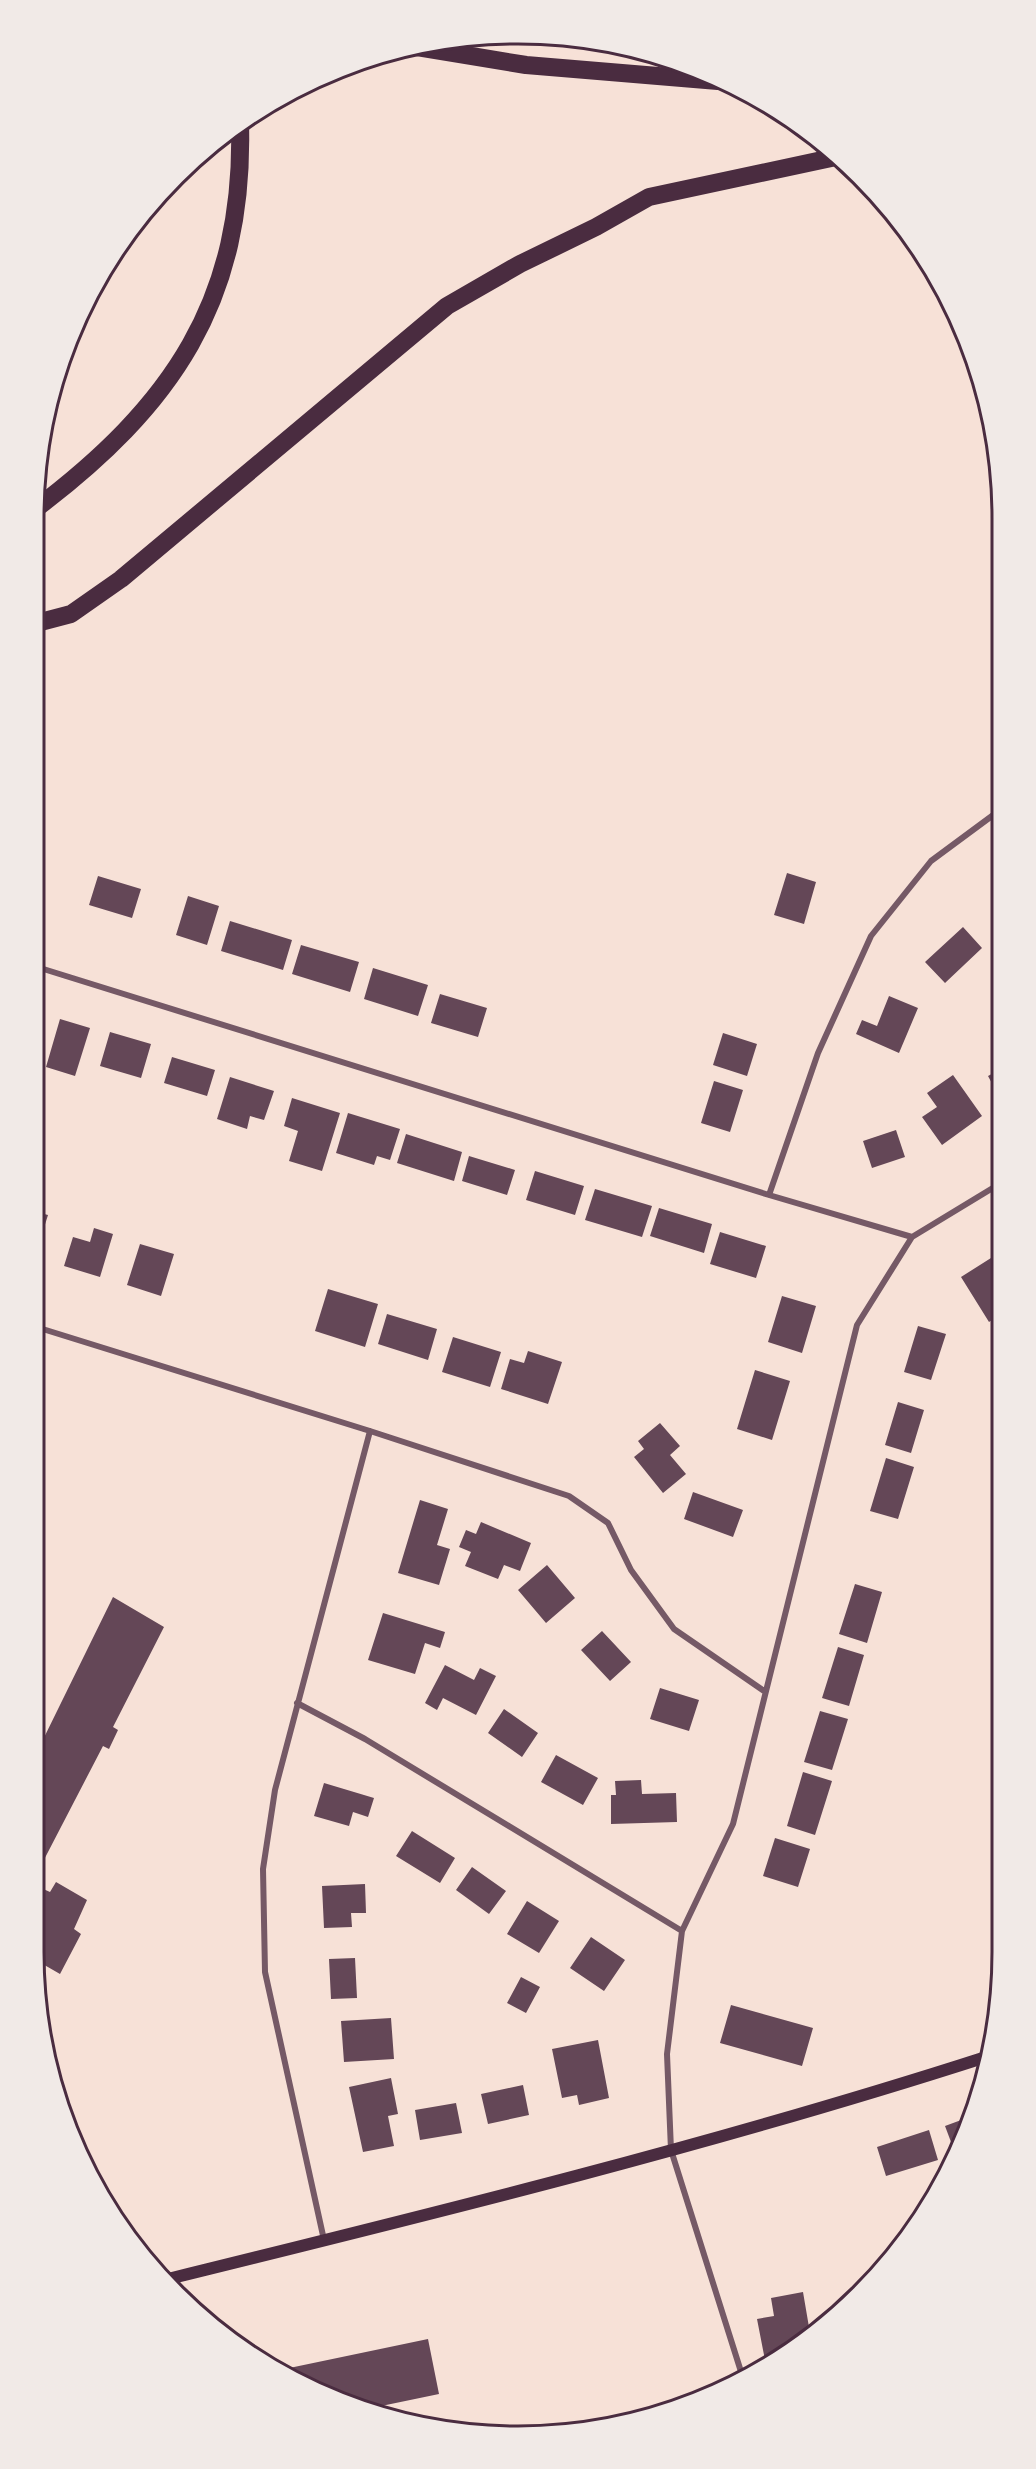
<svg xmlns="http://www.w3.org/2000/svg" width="1036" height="2469" font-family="'PT Serif',serif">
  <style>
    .building { fill: #644757 }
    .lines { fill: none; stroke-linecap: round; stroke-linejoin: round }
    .minor { stroke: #755966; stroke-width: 6 }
    .secondary { stroke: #4a2c40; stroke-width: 12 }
    .motorway { stroke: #4a2c40; stroke-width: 18 }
    .rim { fill: none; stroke: #4a2c40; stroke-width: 3 }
  </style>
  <rect width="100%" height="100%" fill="#f7e1d7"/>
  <path class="building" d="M 787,873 L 816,882 L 804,924 L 774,915 Z
    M 98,876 L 141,889 L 132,918 L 89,905 Z
    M 188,896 L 219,906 L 207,945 L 176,935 Z
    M 230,921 L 292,940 L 283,970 L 221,951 Z
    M 963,927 L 982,948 L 945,983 L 925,962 Z
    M 301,945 L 359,962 L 350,992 L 292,974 Z
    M 373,968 L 428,985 L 418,1016 L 364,999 Z
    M 440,994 L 487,1008 L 478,1037 L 431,1023 Z
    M 889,996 L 918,1008 L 899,1053 L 856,1034 L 862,1020 L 877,1026 Z
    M 60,1019 L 90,1028 L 75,1076 L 46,1067 Z
    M 110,1032 L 151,1044 L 141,1078 L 100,1066 Z
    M 723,1033 L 757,1044 L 747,1076 L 713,1065 Z
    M 172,1057 L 215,1070 L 207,1096 L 164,1083 Z
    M 1001,1069 L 1001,1100 L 988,1076 Z
    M 953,1075 L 982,1116 L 942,1145 L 922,1117 L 937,1107 L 927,1093 Z
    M 230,1077 L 274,1091 L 264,1120 L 250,1116 L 247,1129 L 217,1119 Z
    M 714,1081 L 743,1090 L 730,1132 L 701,1123 Z
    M 292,1098 L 340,1113 L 322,1171 L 289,1161 L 298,1131 L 284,1126 Z
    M 348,1113 L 400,1129 L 390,1160 L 377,1156 L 374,1165 L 336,1153 Z
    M 896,1130 L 905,1157 L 872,1168 L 863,1141 Z
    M 406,1134 L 462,1152 L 454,1181 L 397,1163 Z
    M 469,1156 L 515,1170 L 507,1195 L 462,1181 Z
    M 535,1171 L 584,1186 L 575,1215 L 526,1200 Z
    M 595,1189 L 652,1206 L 642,1237 L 585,1220 Z
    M 659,1208 L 712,1224 L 704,1253 L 650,1236 Z
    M 33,1211 L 48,1215 L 35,1256 L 33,1256 Z
    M 94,1228 L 113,1234 L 100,1277 L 64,1266 L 73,1237 L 90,1242 Z
    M 720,1232 L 766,1246 L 756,1278 L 710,1264 Z
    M 140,1244 L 174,1254 L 161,1296 L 127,1285 Z
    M 991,1258 L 1001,1274 L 1001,1314 L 989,1322 L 961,1277 Z
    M 328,1289 L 378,1304 L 365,1347 L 315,1331 Z
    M 782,1296 L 816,1306 L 802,1353 L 768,1342 Z
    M 387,1314 L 437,1329 L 428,1360 L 378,1344 Z
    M 918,1326 L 946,1334 L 931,1380 L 904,1372 Z
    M 453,1337 L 501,1352 L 490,1387 L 442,1372 Z
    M 528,1351 L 562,1362 L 548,1404 L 501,1389 L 510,1359 L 524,1363 Z
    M 755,1370 L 790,1381 L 772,1440 L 737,1429 Z
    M 898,1402 L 924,1410 L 911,1453 L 885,1445 Z
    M 660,1423 L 680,1446 L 670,1455 L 686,1474 L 663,1493 L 634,1457 L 644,1449 L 638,1441 Z
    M 886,1458 L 914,1467 L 898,1519 L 870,1511 Z
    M 693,1492 L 743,1510 L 733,1537 L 684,1519 Z
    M 420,1500 L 448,1509 L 437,1545 L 450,1549 L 439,1585 L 398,1573 Z
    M 481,1522 L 531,1543 L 520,1571 L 504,1565 L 498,1579 L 465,1566 L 471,1552 L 459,1547 L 466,1530 L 476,1534 Z
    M 547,1565 L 575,1598 L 546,1623 L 518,1590 Z
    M 855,1584 L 882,1592 L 867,1643 L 839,1634 Z
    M 113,1597 L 164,1627 L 113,1727 L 118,1730 L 109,1749 L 103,1746 L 34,1879 L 43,1884 L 41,1888 L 50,1892 L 56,1882 L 87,1900 L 74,1929 L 81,1934 L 60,1974 L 34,1959 L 33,1951 L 33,1760 Z
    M 383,1613 L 445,1632 L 440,1648 L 425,1643 L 415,1674 L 368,1660 Z
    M 602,1631 L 631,1662 L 610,1681 L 581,1650 Z
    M 838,1647 L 864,1655 L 849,1706 L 822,1698 Z
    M 445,1665 L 474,1680 L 480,1668 L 496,1676 L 476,1715 L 443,1698 L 437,1710 L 425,1703 Z
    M 660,1688 L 699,1700 L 689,1731 L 650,1719 Z
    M 504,1709 L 538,1733 L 522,1757 L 488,1733 Z
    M 820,1711 L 848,1719 L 832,1770 L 804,1762 Z
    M 556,1755 L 598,1778 L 583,1805 L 541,1782 Z
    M 803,1772 L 832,1781 L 815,1835 L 787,1826 Z
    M 641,1780 L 642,1794 L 676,1793 L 677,1822 L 611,1824 L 611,1795 L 616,1795 L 615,1781 Z
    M 324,1783 L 374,1798 L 368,1817 L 353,1812 L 349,1826 L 314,1816 Z
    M 412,1831 L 455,1858 L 440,1883 L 396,1856 Z
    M 775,1838 L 810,1849 L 798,1887 L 763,1876 Z
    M 472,1867 L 506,1891 L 489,1914 L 456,1890 Z
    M 365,1884 L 366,1913 L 351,1913 L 352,1927 L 324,1928 L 322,1886 Z
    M 527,1901 L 559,1921 L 539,1953 L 507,1934 Z
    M 591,1937 L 625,1960 L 604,1991 L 570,1968 Z
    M 355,1958 L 357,1998 L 331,1999 L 329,1959 Z
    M 521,1977 L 540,1987 L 526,2013 L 507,2003 Z
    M 731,2005 L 813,2028 L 802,2066 L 720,2043 Z
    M 391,2018 L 394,2059 L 344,2062 L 341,2021 Z
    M 598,2040 L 609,2098 L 579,2105 L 577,2095 L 562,2098 L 552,2049 Z
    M 391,2078 L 398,2114 L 388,2116 L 394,2146 L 363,2152 L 349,2087 Z
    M 523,2085 L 529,2115 L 488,2124 L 481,2094 Z
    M 456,2103 L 462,2133 L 420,2140 L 415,2110 Z
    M 972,2116 L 954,2149 L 954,2150 L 945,2126 Z
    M 929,2130 L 938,2160 L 886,2176 L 877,2147 Z
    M 803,2292 L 810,2333 L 787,2354 L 765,2360 L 757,2319 L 774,2316 L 771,2298 Z
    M 428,2339 L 439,2394 L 362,2410 L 275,2371 Z"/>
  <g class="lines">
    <path class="minor" d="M 33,976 L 37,967 L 769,1195 L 912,1237
      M 769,1195 L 818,1053 L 871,936 L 931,861 L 1000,810
      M 33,1326 L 370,1431 L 569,1496 L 608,1523 L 631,1570 L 674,1629 L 764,1691
      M 297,1703 L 365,1739 L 682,1931
      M 324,2240 L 265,1972 L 263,1869 L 275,1790 L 370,1431
      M 743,2378 L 671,2150 L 667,2054 L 682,1931 L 733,1824 L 857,1325 L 912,1237 L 1001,1183"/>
    <path class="secondary" d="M 164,2280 C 440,2212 716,2144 986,2057"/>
    <path class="motorway" d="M 411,46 L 526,65 L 718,81
      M 34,510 C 172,406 245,301 240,123
      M 33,624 L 71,614 L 121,579 L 447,306 L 520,264 L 596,227 L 649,197 L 836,157"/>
  </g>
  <path d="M0 0H1036V2469H0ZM518 44H518A474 474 0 0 1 992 518V1952A474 474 0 0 1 518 2426H518A474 474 0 0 1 44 1952V518A474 474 0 0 1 518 44Z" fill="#f1eae7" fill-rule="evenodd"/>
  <path class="rim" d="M518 44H518A474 474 0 0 1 992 518V1952A474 474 0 0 1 518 2426H518A474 474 0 0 1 44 1952V518A474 474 0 0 1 518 44Z"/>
</svg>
